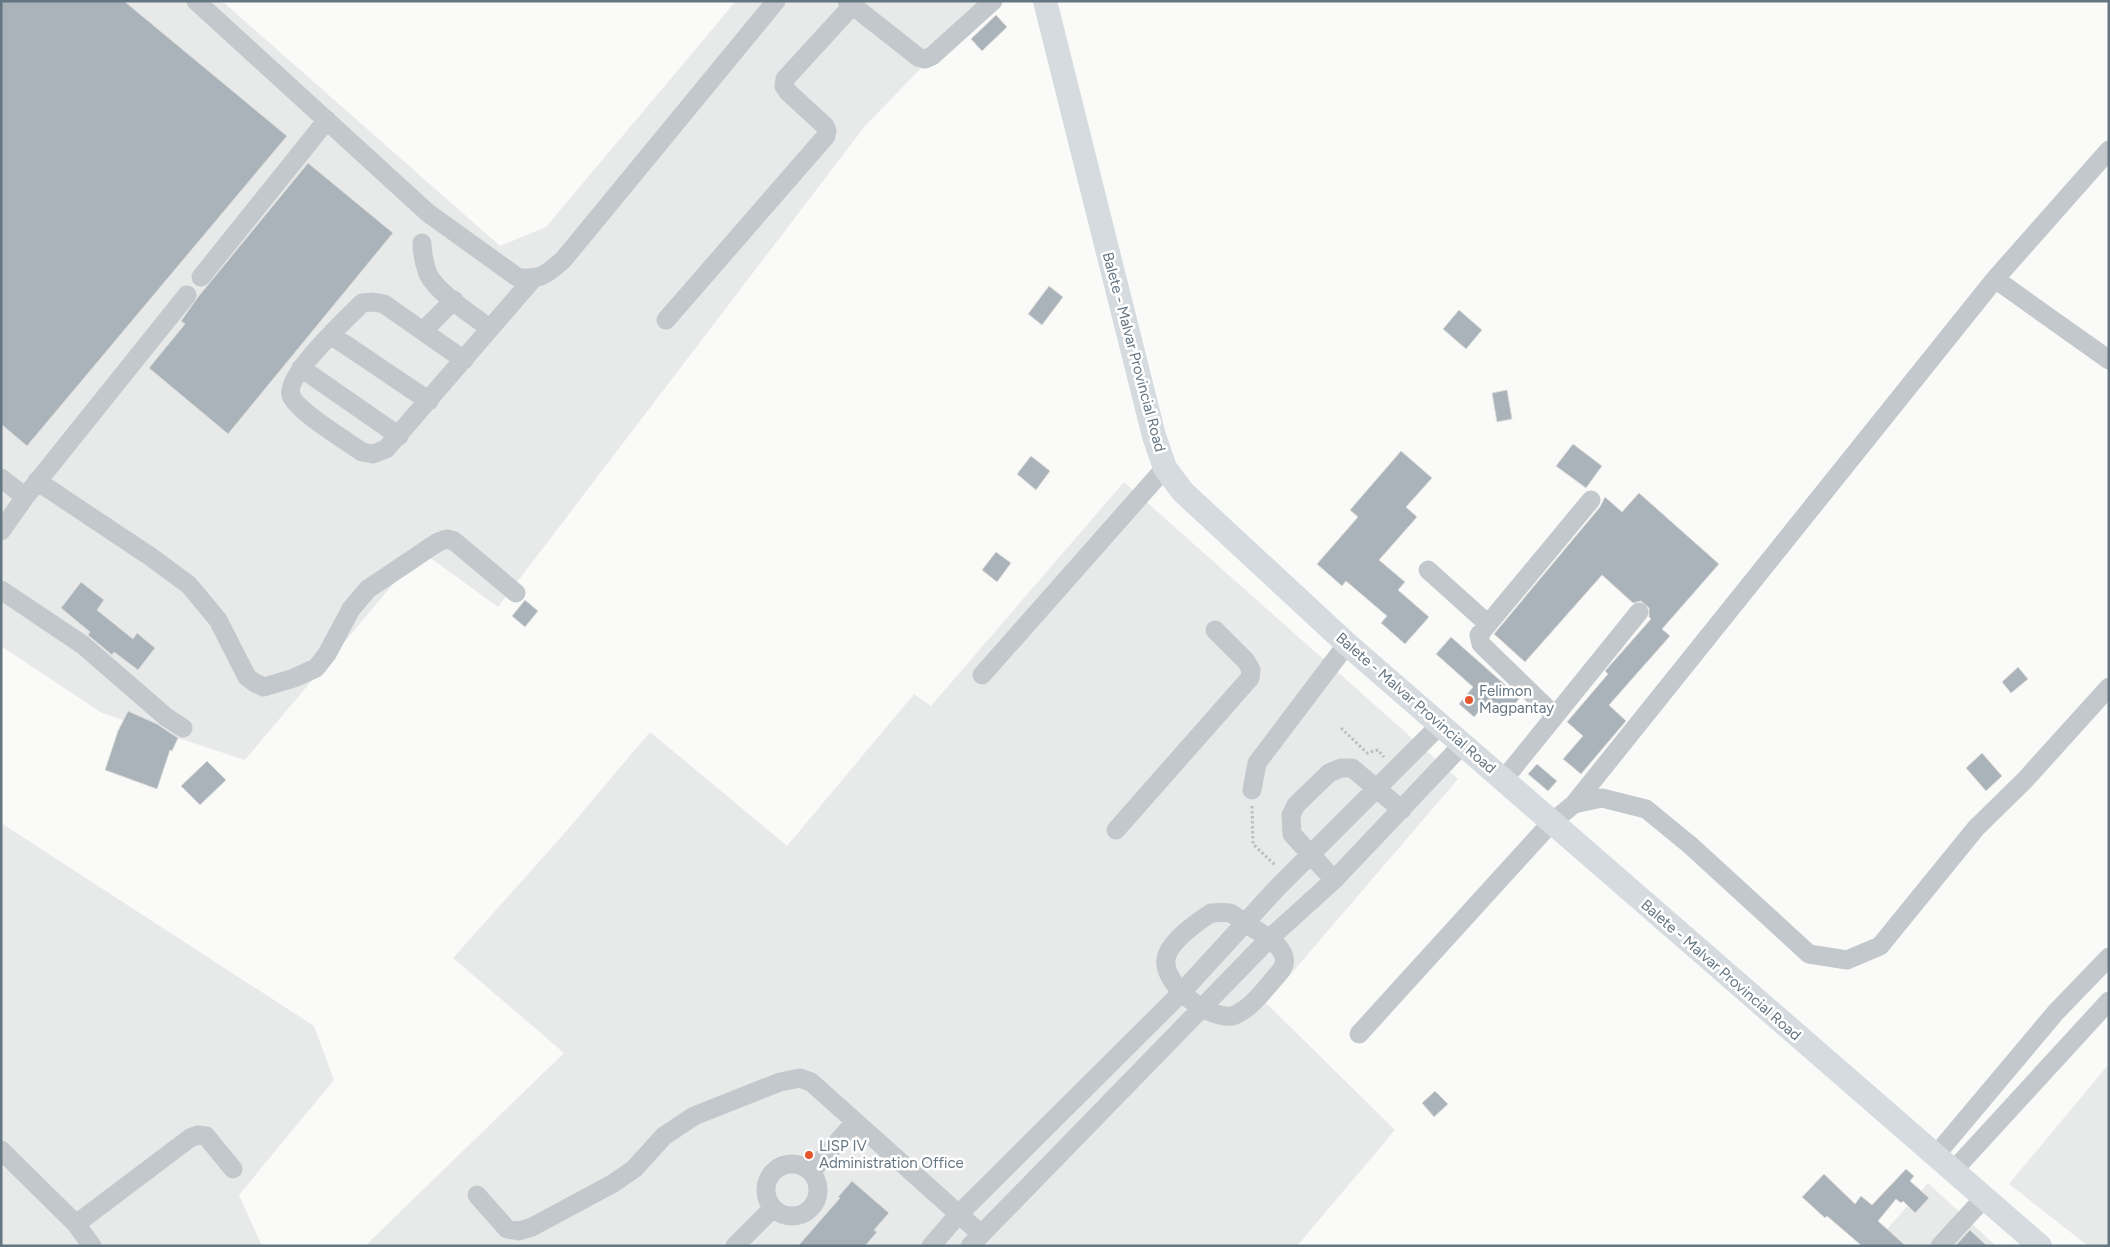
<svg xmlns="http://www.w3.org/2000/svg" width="2110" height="1247" font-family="Figtree,sans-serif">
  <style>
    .built { fill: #e8e9e9 }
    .building { fill: #aab3b9; stroke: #dcdcda }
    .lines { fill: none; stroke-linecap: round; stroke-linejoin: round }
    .path { stroke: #bbbfc2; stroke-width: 3; stroke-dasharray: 2.5 2.5; stroke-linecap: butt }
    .minor { stroke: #c3c8cc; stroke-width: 19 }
    .major { stroke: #d6dbdf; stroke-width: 24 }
    .poi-dot { fill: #e4572e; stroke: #fff; stroke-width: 2 }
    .labels { text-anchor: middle; stroke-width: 5; stroke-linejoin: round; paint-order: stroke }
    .street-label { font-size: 15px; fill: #657683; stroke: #fff }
    .poi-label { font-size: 15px; fill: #657683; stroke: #fff; text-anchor: start }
  </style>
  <rect width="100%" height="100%" fill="#fafaf8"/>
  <path class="built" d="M 1,1 L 222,1 L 500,246 L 546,227 L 736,1 L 986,1 L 865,126 L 498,607 L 421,551 L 245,760 L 102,713 L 1,646 Z
    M 1124,482 L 1458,779 L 1266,1003 L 1395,1130 L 1297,1246 L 365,1246 L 564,1053 L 453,958 L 563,835 L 650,732 L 787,846 L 914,694 L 931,706 Z
    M 1,823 L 314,1026 L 334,1080 L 239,1195 L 262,1246 L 3,1246 L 1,1237 Z
    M 2109,1064 L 2109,1246 L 2088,1246 L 2009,1184 Z
    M 1928,1183 L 1996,1246 L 1872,1246 Z"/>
  <path class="building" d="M 1,1 L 124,1 L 287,136 L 27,446 L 1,424 Z
    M 996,15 L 1007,27 L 982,51 L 971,39 Z
    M 308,163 L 393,233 L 228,434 L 149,368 L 185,324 L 181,321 L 198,297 Z
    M 1049,286 L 1063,297 L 1042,325 L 1028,314 Z
    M 1459,310 L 1482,330 L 1466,349 L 1443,329 Z
    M 1507,390 L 1512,419 L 1497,422 L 1492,393 Z
    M 1573,444 L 1602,466 L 1586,488 L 1556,466 Z
    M 1401,451 L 1432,478 L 1406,507 L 1417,517 L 1379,560 L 1405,582 L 1398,590 L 1429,617 L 1405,644 L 1381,623 L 1387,616 L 1346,581 L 1342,586 L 1317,564 L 1358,517 L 1350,510 Z
    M 1031,456 L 1050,471 L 1036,490 L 1017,474 Z
    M 1639,493 L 1719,564 L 1662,629 L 1670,636 L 1609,705 L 1626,721 L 1581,774 L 1563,759 L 1583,736 L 1567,722 L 1608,674 L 1605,671 L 1651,619 L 1649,617 L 1649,608 L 1641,601 L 1633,603 L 1602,575 L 1525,662 L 1494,634 L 1600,507 L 1605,497 L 1622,512 Z
    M 996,552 L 1011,563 L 997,582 L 982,570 Z
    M 81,582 L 104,600 L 97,610 L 133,639 L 137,633 L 155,648 L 138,670 L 114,652 L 112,655 L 88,635 L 90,632 L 61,608 Z
    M 525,600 L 538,611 L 525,627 L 512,616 Z
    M 1451,637 L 1520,698 L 1505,715 L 1489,700 L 1474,717 L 1459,704 L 1473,687 L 1436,654 Z
    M 2018,667 L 2028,679 L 2011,693 L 2002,682 Z
    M 128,711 L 157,724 L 178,738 L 172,751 L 170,750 L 157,789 L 105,770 L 118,731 Z
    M 1982,753 L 2002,776 L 1986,791 L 1966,768 Z
    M 207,761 L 226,780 L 200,805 L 181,786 Z
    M 1537,764 L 1557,781 L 1548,791 L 1528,774 Z
    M 1435,1091 L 1448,1104 L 1434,1117 L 1422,1103 Z
    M 1906,1169 L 1914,1176 L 1910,1181 L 1929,1198 L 1915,1213 L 1903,1201 L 1901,1203 L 1896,1199 L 1878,1221 L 1906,1246 L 1862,1246 L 1827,1216 L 1825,1218 L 1802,1197 L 1824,1174 L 1855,1204 L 1861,1196 L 1872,1205 Z
    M 852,1181 L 889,1213 L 874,1230 L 877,1232 L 865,1246 L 798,1246 L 840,1198 L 838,1197 Z
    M 1970,1230 L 1987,1246 L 1955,1246 Z"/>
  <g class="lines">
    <path class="path" d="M 1341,728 L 1367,753 L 1378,750 L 1384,757
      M 1252,806 L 1253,844 L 1275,865"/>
    <path class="minor" d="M 196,1 L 428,213 L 517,277 C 540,281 547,274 563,260 L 776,1
      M 847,1 L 918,57 L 925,59 L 932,56 L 993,1
      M 422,243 C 422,254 424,263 428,274 C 438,294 473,315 490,329
      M 201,277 L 327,120
      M 1995,279 L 2109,150
      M 666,320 L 826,136 L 827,131 L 825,126 L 788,92 L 784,86 L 785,79 L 851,7
      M 424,330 L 454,300
      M 331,335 L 429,401
      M 464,360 L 384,304 L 373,302 L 362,303 C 348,318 285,375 291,395 C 296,411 347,441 362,452 L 373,454 L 386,449 L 532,280
      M 301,368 L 399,436
      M 1,478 L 25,497 L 187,295
      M 37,481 L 151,557 L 189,585 L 218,620 L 247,677 L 255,683 L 264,687 L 294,678 L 316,668 L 327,654 L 351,609 L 368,589 L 438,542 L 447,539 L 454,541 L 516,593
      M 1,531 L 25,497
      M 1428,570 L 1488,624
      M 1,590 L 83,645 L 166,717 L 183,728
      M 982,675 L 1165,468
      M 1555,716 L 1481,644 L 1479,635 L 1591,500
      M 1504,779 L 1639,612
      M 1252,790 L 1257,763 L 1347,644
      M 1574,804 L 1995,279 L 2109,360
      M 1116,830 L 1250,678 L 1251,670 L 1246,661 L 1215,630
      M 1334,880 L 1292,834 L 1291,815 L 1296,805 L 1329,773 L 1341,768 L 1352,768 L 1402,810
      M 1211,913 C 1217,913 1224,912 1230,913 C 1235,915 1241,921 1246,924 C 1259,932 1299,951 1279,973 C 1268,985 1251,1009 1235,1015 C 1212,1024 1157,982 1167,955 C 1172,940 1198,921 1211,913 Z
      M 1359,1034 L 1551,823 L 1574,804 L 1602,798 L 1646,809 L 1690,845 L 1809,954 L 1847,960 L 1880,946 L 1976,828 L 2025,780 L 2109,687
      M 1,1150 L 76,1224 L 92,1246
      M 1935,1156 L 2056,1012 L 2109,957
      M766 1190a26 26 0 1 1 52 0a26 26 0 1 1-52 0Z
      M 1953,1171 L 2109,1001
      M 811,1172 L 855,1122
      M 477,1195 L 507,1229 L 519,1231 L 532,1227 L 612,1184 L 634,1169 L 664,1136 L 694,1116 L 780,1082 L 800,1078 L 811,1082 L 981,1234
      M 76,1224 L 190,1138 L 198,1135 L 206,1136 L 233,1169
      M 735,1246 L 773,1208
      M 931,1246 L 958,1215 L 1181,993 L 1277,888 L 1441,724
      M 970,1246 L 1270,938 L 1334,880 L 1463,744
      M 1940,1246 L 1984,1198"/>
    <path class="major" d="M 1045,1 L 1154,436 L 1165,468 L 1183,492 L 1347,644 L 2040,1246"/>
  </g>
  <g class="poi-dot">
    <circle cx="1469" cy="700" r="5"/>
    <circle cx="809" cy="1155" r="5"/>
  </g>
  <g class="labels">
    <g class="street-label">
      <text transform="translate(1134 352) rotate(75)" y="5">Balete - Malvar Provincial Road</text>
      <text transform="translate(1416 703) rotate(41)" y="5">Balete - Malvar Provincial Road</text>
      <text transform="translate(1721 970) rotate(41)" y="5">Balete - Malvar Provincial Road</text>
    </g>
    <g class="poi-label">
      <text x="1479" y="696">Felimon<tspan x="1479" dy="17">Magpantay</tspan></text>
      <text x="819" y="1151">LISP IV<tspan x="819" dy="17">Administration Office</tspan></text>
    </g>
  </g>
  <rect width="2110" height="1247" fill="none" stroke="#657683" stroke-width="5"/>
</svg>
